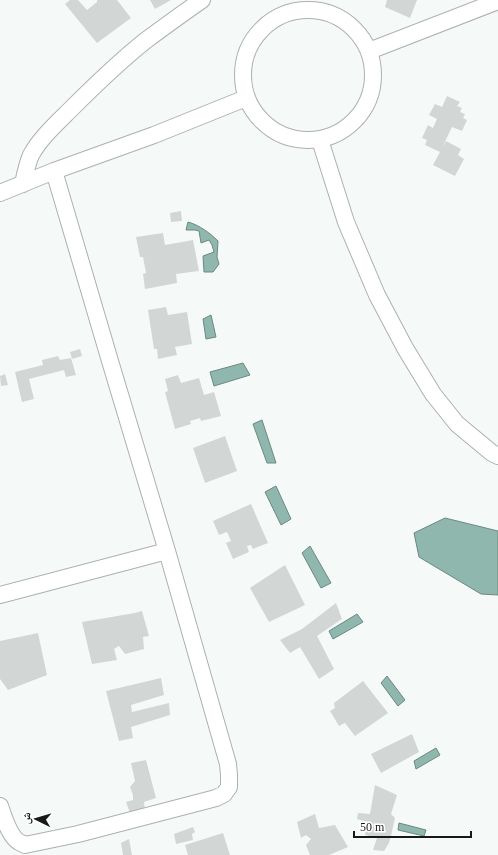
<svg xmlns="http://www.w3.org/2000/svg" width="498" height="855" font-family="'Times New Roman','Noto Naskh Arabic',serif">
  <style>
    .water { fill: #90b7ae; stroke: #6c8881 }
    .building { fill: #d2d7d5 }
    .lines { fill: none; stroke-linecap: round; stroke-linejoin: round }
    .street-casing { stroke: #acb0af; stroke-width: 18 }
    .street { stroke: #fff; stroke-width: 16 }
  </style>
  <rect width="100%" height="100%" fill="#f5faf9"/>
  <path class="water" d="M 188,222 C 199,225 210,233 218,241 L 217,257 L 219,264 L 213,272 L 204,272 L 203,256 L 214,252 L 212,245 L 209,240 L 201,243 L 199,231 L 195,230 L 186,230 Z
    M 211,315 L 216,337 L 206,339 L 203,319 Z
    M 243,363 L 250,375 L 214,386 L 210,372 Z
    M 262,420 L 276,463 L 267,463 L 253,424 Z
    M 276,486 L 291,519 L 281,525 L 265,492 Z
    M 445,518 L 498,531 L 498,595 L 481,594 L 419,557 L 414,533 Z
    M 310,546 L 331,583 L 321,588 L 302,553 Z
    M 357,614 L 363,622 L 333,639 L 329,631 Z
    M 387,676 L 405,700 L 398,706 L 381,683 Z
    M 436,748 L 440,755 L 416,769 L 414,761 Z
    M 399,823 L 426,830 L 424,836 L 398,830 Z"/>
  <path class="building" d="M 70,0 L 78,0 L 87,10 L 97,2 L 97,0 L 117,0 L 131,18 L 97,43 L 65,4 Z
    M 150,0 L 171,0 L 155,9 Z
    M 387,0 L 417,0 L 410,18 L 385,7 Z
    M 447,96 L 460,102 L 457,106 L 462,108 L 460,112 L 465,114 L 463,118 L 467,120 L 462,131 L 452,127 L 442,148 L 446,141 L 461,149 L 458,155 L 464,159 L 455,176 L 433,165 L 440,152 L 425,145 L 427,140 L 422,138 L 428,125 L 433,128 L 437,119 L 429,115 L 435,104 L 442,107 Z
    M 181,211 L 182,221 L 171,222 L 170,213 Z
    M 163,233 L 165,245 L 193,240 L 199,271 L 176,274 L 177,283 L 145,289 L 143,274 L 146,273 L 143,257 L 140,257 L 136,237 Z
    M 166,307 L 168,315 L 187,312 L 192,344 L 175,347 L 177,355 L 158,359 L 157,349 L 154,349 L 148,310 Z
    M 80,349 L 82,356 L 72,359 L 70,352 Z
    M 58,356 L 60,360 L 71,358 L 76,375 L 66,377 L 64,370 L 29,379 L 34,399 L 22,402 L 15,372 L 43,365 L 42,360 Z
    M 5,374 L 8,385 L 1,386 L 0,376 Z
    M 178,375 L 181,383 L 199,378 L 204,395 L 214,392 L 221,416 L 201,421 L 200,418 L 190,421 L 191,424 L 175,429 L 165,392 L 168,391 L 165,379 Z
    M 225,436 L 237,471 L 205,483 L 193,448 Z
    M 251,504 L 268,543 L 253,549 L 251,545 L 247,546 L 249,552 L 233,559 L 226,543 L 231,541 L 227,532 L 219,535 L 213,521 Z
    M 285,565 L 305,605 L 269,622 L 250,588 Z
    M 336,603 L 342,619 L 317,636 L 334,669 L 319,679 L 300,647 L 290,653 L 280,640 L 302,629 Z
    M 142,611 L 149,636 L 143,637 L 144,649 L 125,654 L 119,646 L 114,649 L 117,660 L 92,664 L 82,622 L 135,613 Z
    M 38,633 L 47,675 L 8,690 L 0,679 L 0,641 Z
    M 161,678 L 164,695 L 131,705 L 132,712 L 169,703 L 170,715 L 131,727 L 133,738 L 119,741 L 106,691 Z
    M 363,681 L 388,713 L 355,736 L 345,723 L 339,726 L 330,711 L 335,708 L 334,703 Z
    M 412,734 L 419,752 L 381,773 L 371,754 Z
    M 146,760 L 156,798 L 144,802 L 145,810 L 130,813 L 126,802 L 133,800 L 133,795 L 130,787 L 135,781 L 131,763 Z
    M 375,785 L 397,795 L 391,814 L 395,818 L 391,836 L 389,843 L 384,851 L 373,850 L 377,838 L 365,835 L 368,822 L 357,819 L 358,813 L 370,814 Z
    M 315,814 L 319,828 L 335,825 L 348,847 L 329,855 L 310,855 L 306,845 L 311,839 L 306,835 L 301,838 L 297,822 Z
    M 193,827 L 195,832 L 192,834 L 193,840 L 176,844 L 174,834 Z
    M 223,833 L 230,855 L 188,855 L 185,845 Z
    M 129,839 L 132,855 L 123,855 L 121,843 Z"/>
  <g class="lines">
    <defs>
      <path id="street" d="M243 75a65 65 0 1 1 130 0a65 65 0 1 1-130 0Z
        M 369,51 L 498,1
        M 320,140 L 346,222 L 377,295 L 405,348 L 433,394 L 457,424 L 492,453 L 498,456
        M 23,184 C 25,174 27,164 31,155 C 41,137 57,123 71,109 C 95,85 119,62 145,41 C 164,27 183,13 202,0
        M 0,193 L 54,171 L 154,135 L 246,98
        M 0,595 L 167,551
        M 0,806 C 4,817 9,836 19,842 C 21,843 23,844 25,845 L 78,834 L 216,798 L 224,794 L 229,787 L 229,775 L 228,764 L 167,551 L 110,361 L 54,171"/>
    </defs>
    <use href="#street" class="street-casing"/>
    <use href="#street" class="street"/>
  </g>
  <g transform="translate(36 819) rotate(275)" stroke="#ffffff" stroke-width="3" paint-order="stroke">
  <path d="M0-3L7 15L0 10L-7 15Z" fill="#171918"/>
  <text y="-6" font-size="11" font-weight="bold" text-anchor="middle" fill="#171918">ش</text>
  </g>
  <path d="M354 831v6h117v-6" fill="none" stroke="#171918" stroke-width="2"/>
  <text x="360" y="831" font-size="12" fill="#171918" stroke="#ffffff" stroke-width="3" paint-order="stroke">50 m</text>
</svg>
